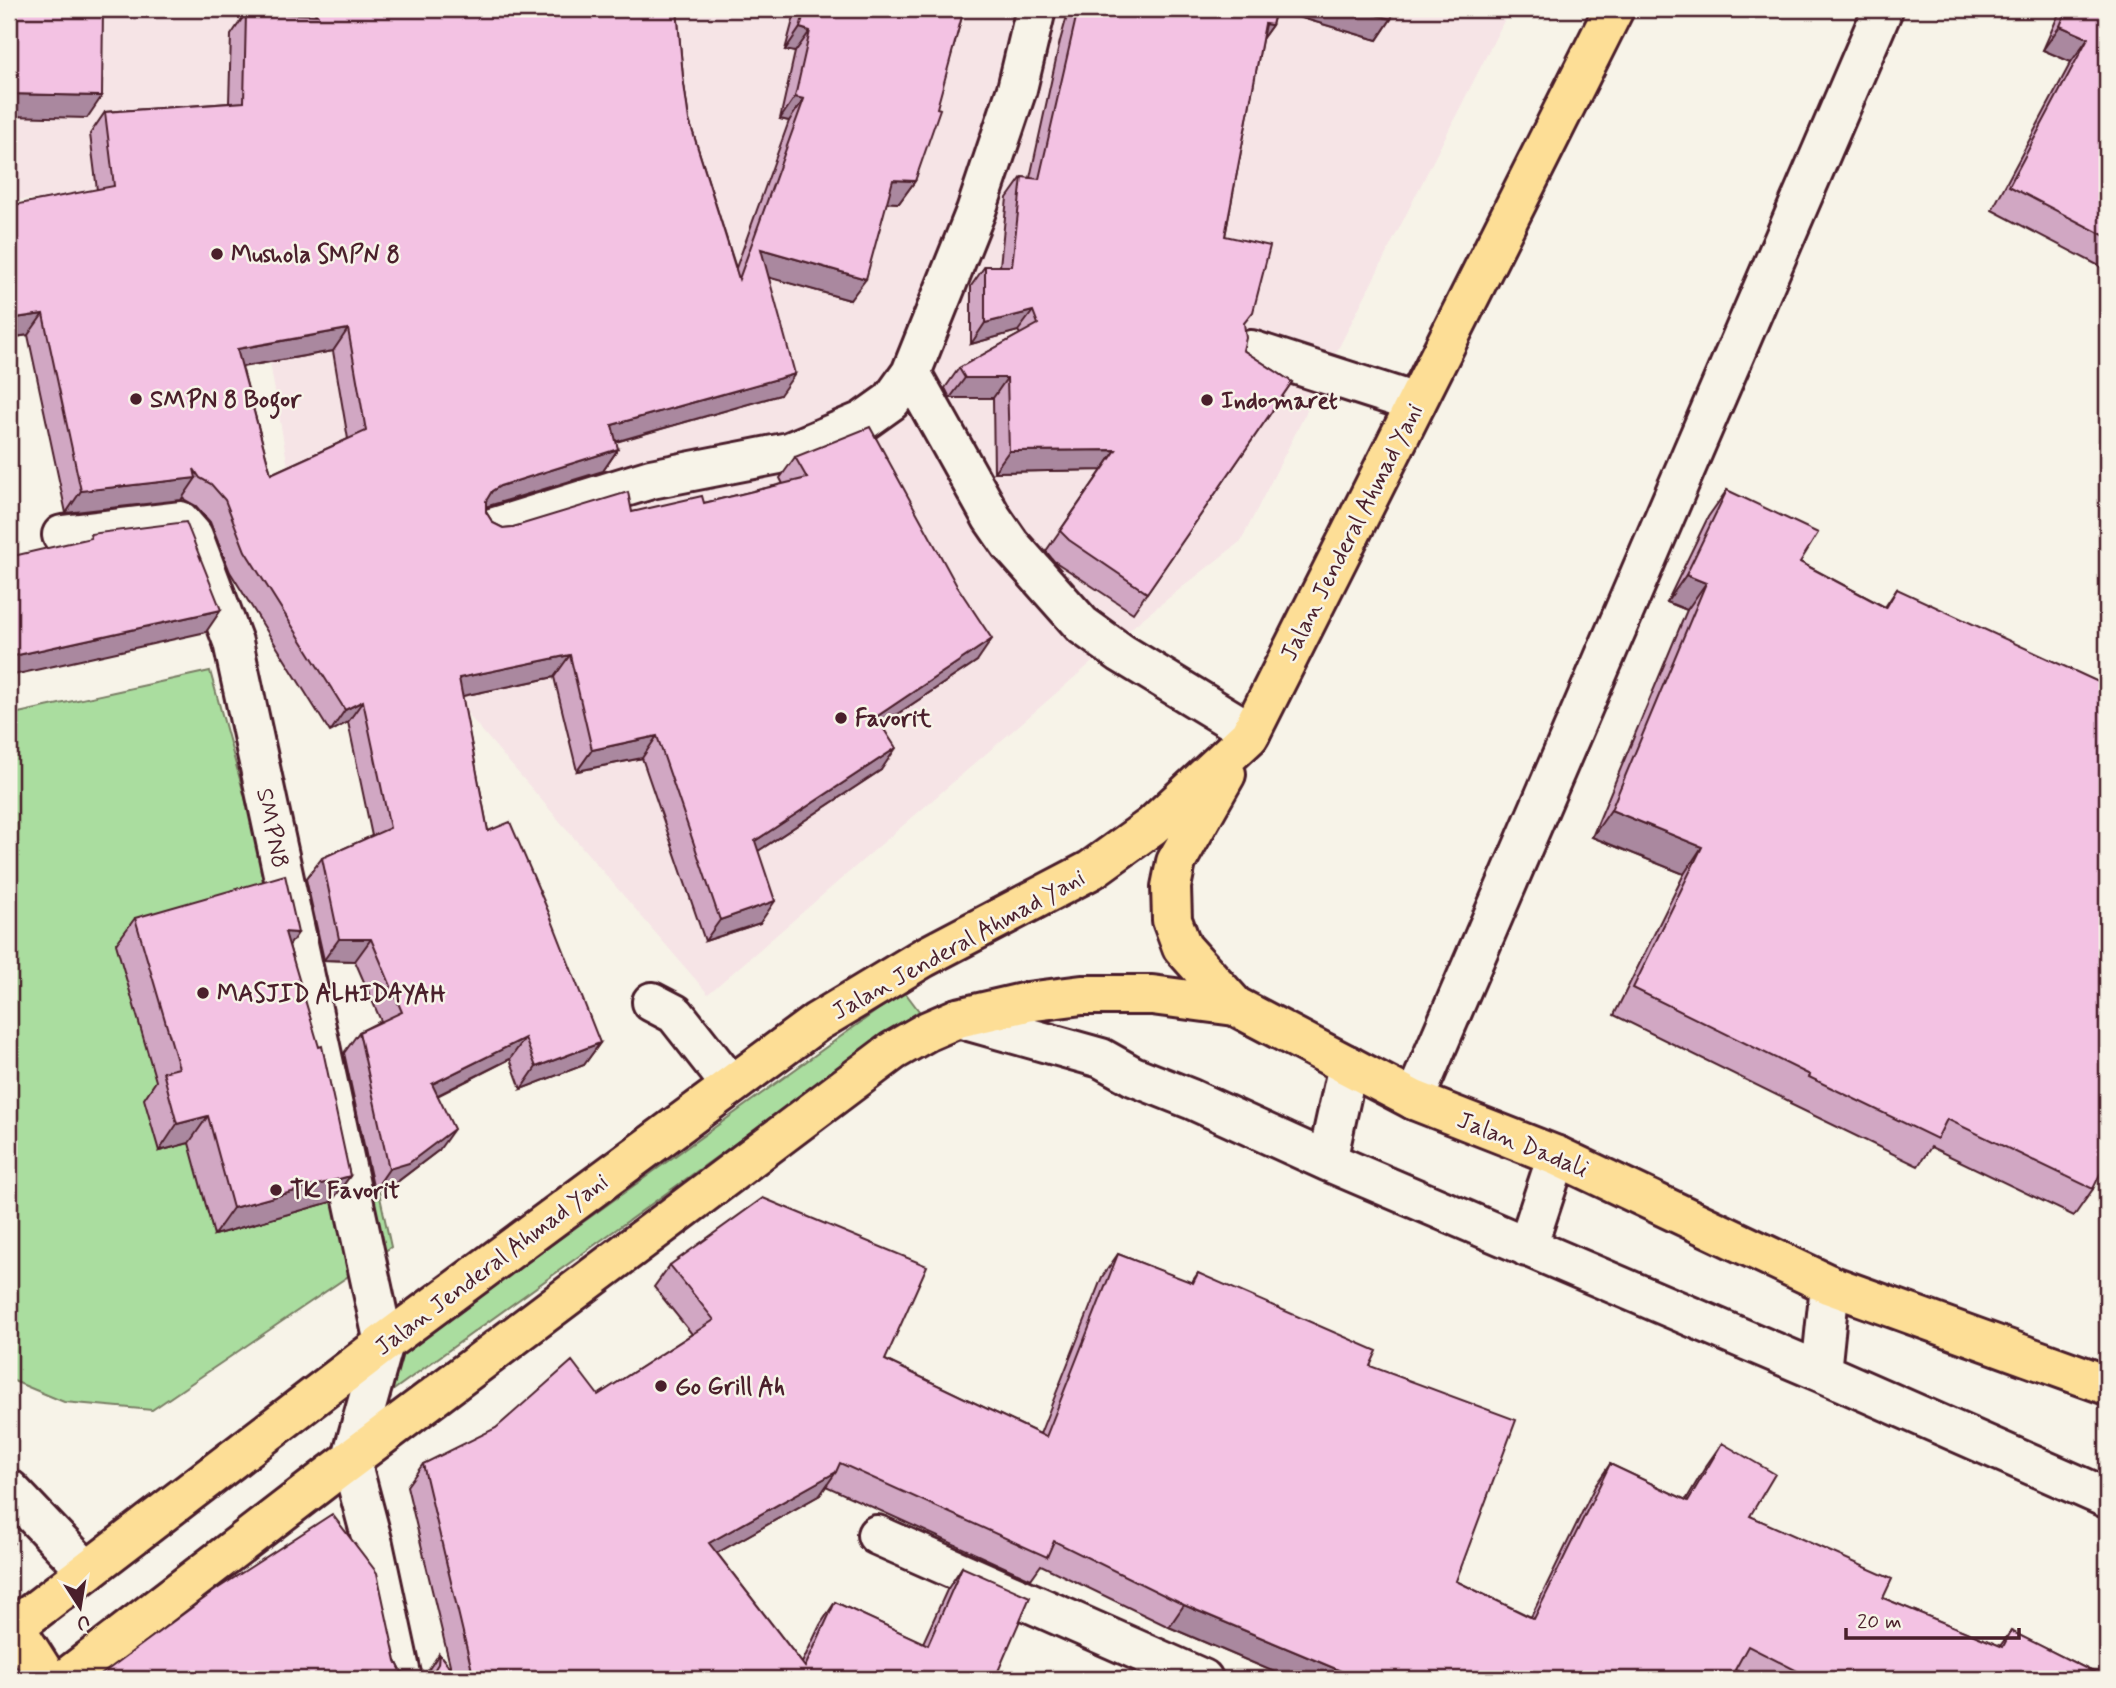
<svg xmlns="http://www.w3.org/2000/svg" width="2116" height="1688" font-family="Mynerve,sans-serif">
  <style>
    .built { fill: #f6e4e6 }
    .green { fill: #aadd9f; stroke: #7a7e65; stroke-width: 2 }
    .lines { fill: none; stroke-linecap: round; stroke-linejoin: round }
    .minor-casing { stroke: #4a1f2b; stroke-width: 44 }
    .major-casing { stroke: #4a1f2b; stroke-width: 44 }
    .minor { stroke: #f7f3e8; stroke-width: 38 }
    .major { stroke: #fdde96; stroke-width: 38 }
    .wall { fill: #d1a7c3; stroke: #4a1f2b; stroke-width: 2; fill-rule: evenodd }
    .shaded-wall { fill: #aa889f; stroke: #4a1f2b; stroke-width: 2 }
    .building { fill: #f3c2e3; stroke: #4a1f2b; stroke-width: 2; fill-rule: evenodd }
    .poi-dot { fill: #4a1f2b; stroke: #f7f3e8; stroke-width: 2.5 }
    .labels { text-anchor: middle; stroke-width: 5; stroke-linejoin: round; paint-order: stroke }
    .poi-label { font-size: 24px; font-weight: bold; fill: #4a1f2b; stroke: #f7f3e8; text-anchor: start }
    .street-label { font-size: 24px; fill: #4a1f2b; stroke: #f7f3e8 }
  </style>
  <rect width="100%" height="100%" fill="#f7f3e8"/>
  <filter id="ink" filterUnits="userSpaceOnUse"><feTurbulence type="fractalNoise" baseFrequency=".0143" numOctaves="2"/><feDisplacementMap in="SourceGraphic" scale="14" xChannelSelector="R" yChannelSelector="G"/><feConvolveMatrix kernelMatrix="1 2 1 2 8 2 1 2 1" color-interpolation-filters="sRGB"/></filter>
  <g filter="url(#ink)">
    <path class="built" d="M 9,9 L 1510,9 L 1241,541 L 1142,619 L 708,994 L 296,514 L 243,205 L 172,195 L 9,200 Z"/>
    <path class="green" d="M 210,671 L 272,895 L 368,1142 L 391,1247 L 152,1410 L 64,1402 L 9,1379 L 9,715 Z
      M 904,991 L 919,1011 L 370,1407 L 350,1390 Z"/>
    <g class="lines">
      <defs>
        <path id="minor" d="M 1251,350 L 1416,403
          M 911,373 L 992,518 L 1010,544 L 1082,625 L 1121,653 L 1251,732
          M 492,528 L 651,479 L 789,452 L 863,421 L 891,401 L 911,373 L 976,211 L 1017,89 L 1036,9
          M 62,535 L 180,521 L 193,536 L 233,642 L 384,1343 L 351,1461 L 373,1544 L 402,1679
          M 652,1002 L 675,1014 L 731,1085
          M 958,1018 L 1101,1058 L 1133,1076 L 1191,1099 L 1327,1161 L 1821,1372 L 2107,1498
          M 1414,1100 L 1883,9
          M 1327,1161 L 1348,1065
          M 1527,1247 L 1557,1156
          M 1821,1372 L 1830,1285
          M 9,1489 L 87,1571
          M 877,1535 L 1203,1679"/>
        <path id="major" d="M 1226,774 L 1176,862 L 1171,887 L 1172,920 L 1182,947 L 1235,1006
          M 15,1627 L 48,1679
          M 9,1631 L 384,1343 L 817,1022 L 923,958 L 1091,870 L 1152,826 L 1249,736 L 1614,9
          M 65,1679 L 330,1475 L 893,1051 L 928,1031 L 958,1018 L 1027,1002 L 1082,995 L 1152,995 L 1235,1006 L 1414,1100 L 1557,1156 L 1830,1285 L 2107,1385"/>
      </defs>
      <use href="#minor" class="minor-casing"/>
      <use href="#major" class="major-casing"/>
      <use href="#minor" class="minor"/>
      <use href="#major" class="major"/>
    </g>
    <path class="wall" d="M 280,9 L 677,9 L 683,77 L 689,120 L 736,268 L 789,121 L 780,119 L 795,52 L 785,50 L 796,9 L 964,9 L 915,181 L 899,203 L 887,202 L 850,300 L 769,277 L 780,395 L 616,442 L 618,449 L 603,471 L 486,507 L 486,512 L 493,523 L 503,528 L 513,527 L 704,503 L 783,484 L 780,478 L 795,457 L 977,661 L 881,725 L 881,770 L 758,851 L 760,923 L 705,941 L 642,758 L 577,771 L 554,677 L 462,696 L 488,831 L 600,1043 L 584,1065 L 521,1089 L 510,1059 L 437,1096 L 439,1150 L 393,1185 L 374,1191 L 344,1053 L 359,1032 L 381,1021 L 355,961 L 324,960 L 306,879 L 322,858 L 372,836 L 348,722 L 330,732 L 230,572 L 210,522 L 196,506 L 185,500 L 183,497 L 181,500 L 66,513 L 28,335 L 9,338 L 9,206 L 97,190 L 90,134 L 105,112 L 229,103 L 231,35 L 246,13 L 284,14 ZM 333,351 L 348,439 L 271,474 L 242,367 Z
      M 1069,9 L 1395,9 L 1391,19 L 1377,40 L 1276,10 L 1272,25 L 1262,39 L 1225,236 L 1244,324 L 1243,350 L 1292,382 L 1133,613 L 1054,561 L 1046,551 L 1102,470 L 994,472 L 993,398 L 950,398 L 945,388 L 959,368 L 1020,334 L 1018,331 L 971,344 L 971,286 L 985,266 L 1000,266 L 1007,198 L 1022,177 L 1030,178 L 1060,41 Z
      M 2061,9 L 2107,9 L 2107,270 L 1992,210 L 2071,62 L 2043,50 Z
      M 1727,490 L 1800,562 L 1885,607 L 1897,589 L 2093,1189 L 2074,1216 L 1931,1147 L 1918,1166 L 1790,1104 L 1791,1102 L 1614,1015 L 1684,874 L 1592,837 L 1687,610 L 1667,602 L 1708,517 Z
      M 135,918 L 289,945 L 350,1176 L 331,1202 L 214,1235 L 189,1143 L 159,1151 L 144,1099 L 156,1081 L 116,944 Z
      M 1118,1254 L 1191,1283 L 1198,1273 L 1370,1366 L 1456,1581 L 1531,1617 L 1595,1486 L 1610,1464 L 1686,1500 L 1706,1466 L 1722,1443 L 1750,1516 L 1883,1598 L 2000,1646 L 2011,1631 L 2107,1679 L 1753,1679 L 1735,1670 L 1730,1679 L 1291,1679 L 1169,1627 L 1041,1565 L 1031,1579 L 826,1486 L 820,1495 L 717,1553 L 802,1663 L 820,1625 L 835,1602 L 923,1643 L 947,1590 L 962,1567 L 996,1676 L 1003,1679 L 98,1679 L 102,1674 L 396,1661 L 401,1671 L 412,1678 L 423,1678 L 439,1654 L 451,1669 L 407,1486 L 423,1464 L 598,1395 L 692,1334 L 654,1287 L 670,1265 L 885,1360 L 1040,1434 L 1102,1277 Z"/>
    <path class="shaded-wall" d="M 91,9 L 126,9 L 88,14 Z
      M 1271,9 L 1355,9 L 1391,19 L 1377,40 Z
      M 1265,24 L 1272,25 L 1257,46 Z
      M 2060,26 L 2088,38 L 2071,62 L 2043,50 Z
      M 800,28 L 810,31 L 795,52 L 785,50 Z
      M 9,94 L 102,96 L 87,118 L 9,116 Z
      M 795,97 L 804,99 L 789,121 L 780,119 Z
      M 893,180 L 915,181 L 899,203 L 878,202 Z
      M 761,249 L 866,279 L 850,300 L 746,271 Z
      M 1033,311 L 1018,331 L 971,344 L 985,323 Z
      M 43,314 L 28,335 L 9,338 L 9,319 Z
      M 348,329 L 333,351 L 222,370 L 237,349 Z
      M 795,374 L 780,395 L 597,447 L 612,425 Z
      M 965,378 L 1007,378 L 993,398 L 950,398 Z
      M 618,449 L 603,471 L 485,507 L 476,513 L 492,491 L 500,486 Z
      M 1116,450 L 1102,470 L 994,472 L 1009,451 Z
      M 196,478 L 181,500 L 66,513 L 81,491 Z
      M 1686,575 L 1706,583 L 1687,610 L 1667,602 Z
      M 221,610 L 206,632 L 9,676 L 9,657 Z
      M 992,639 L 977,661 L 861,738 L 876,717 Z
      M 570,655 L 554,677 L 443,700 L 459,678 Z
      M 363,701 L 348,722 L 330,732 L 345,710 Z
      M 657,736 L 642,758 L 577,771 L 592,750 Z
      M 896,748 L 881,770 L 740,863 L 755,841 Z
      M 1611,810 L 1702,847 L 1684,874 L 1592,837 Z
      M 775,901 L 760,923 L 705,941 L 720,920 Z
      M 285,932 L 298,933 L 279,960 Z
      M 339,939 L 371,939 L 355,961 L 324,960 Z
      M 525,1038 L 510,1059 L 416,1106 L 432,1084 Z
      M 600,1043 L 584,1065 L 521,1089 L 536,1067 Z
      M 208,1116 L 189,1143 L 159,1151 L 177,1124 Z
      M 454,1129 L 439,1150 L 393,1185 L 374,1191 L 389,1169 Z
      M 350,1176 L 331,1202 L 214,1235 L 233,1208 Z
      M 836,1472 L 820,1495 L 694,1566 L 709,1543 Z
      M 1184,1605 L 1360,1679 L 1291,1679 L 1169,1627 Z"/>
    <path class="building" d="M 9,9 L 103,9 L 102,96 L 9,94 Z
      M 312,9 L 677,9 L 683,77 L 689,120 L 739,279 L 804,99 L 795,97 L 810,31 L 800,28 L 805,9 L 964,9 L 937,108 L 940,109 L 915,181 L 893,180 L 866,279 L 761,249 L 795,374 L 612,425 L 618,449 L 500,486 L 492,491 L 486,501 L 486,512 L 493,523 L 503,528 L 513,527 L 628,492 L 632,512 L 702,496 L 704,503 L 807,478 L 795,457 L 870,427 L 957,586 L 992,639 L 876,717 L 896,748 L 755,841 L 775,901 L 720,920 L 657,736 L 592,750 L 570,655 L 459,678 L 488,831 L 510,822 L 549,913 L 600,1043 L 536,1067 L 525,1038 L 432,1084 L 454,1129 L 409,1163 L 389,1169 L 359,1032 L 402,1012 L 371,939 L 339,939 L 322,858 L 390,828 L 363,701 L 345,710 L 245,551 L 225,500 L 211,484 L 200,478 L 194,469 L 196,478 L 81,491 L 43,314 L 9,319 L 9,206 L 114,186 L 105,112 L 244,102 L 246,13 L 317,15 ZM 348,329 L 366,431 L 271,474 L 237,349 Z
      M 1078,9 L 1276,9 L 1272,25 L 1265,24 L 1225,236 L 1270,246 L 1253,312 L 1244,323 L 1246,338 L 1243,350 L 1292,382 L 1147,593 L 1069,540 L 1060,531 L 1116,450 L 1009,451 L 1007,378 L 965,378 L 959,368 L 1038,324 L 1033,311 L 985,323 L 985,266 L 1012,266 L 1022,177 L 1039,179 Z
      M 1355,9 L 1395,9 L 1391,19 Z
      M 2067,9 L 2107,9 L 2107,237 L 2009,186 L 2088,38 L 2060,26 Z
      M 1727,490 L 1818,533 L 1800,562 L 1886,608 L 1897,589 L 2107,686 L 2107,1160 L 2093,1189 L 1947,1119 L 1937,1139 L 1809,1077 L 1810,1075 L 1633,988 L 1702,847 L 1611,810 L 1706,583 L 1686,575 Z
      M 186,522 L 221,610 L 9,657 L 9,557 L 91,538 L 90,534 Z
      M 285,875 L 298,933 L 285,932 L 319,1047 L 322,1046 L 350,1176 L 233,1208 L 208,1116 L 177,1124 L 163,1072 L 179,1068 L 135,918 Z
      M 763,1198 L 927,1266 L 885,1360 L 1046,1437 L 1118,1254 L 1193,1283 L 1198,1273 L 1377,1351 L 1370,1366 L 1516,1420 L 1456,1581 L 1534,1619 L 1610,1464 L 1688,1501 L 1722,1443 L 1775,1474 L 1750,1516 L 1892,1579 L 1883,1598 L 2003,1647 L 2011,1631 L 2107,1679 L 1813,1679 L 1748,1646 L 1730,1679 L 1360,1679 L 1184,1605 L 1054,1541 L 1047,1557 L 840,1463 L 836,1472 L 709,1543 L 805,1667 L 835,1602 L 928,1645 L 962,1567 L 1030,1597 L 996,1676 L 1003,1679 L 474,1679 L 423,1464 L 496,1428 L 572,1361 L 598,1395 L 714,1320 L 670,1265 Z
      M 332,1514 L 377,1573 L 396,1661 L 401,1671 L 412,1678 L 423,1678 L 433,1672 L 438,1664 L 439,1654 L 458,1679 L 105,1679 L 102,1674 L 217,1589 Z
      M 9,1532 L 14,1543 L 9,1547 Z"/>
  </g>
  <g class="poi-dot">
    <circle cx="217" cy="254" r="7"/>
    <circle cx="136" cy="399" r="7"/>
    <circle cx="1207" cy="400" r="7"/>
    <circle cx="841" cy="718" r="7"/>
    <circle cx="203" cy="993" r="7"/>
    <circle cx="276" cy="1190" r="7"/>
    <circle cx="661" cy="1386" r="7"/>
  </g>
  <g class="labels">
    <g class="poi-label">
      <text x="231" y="262">Mushola SMPN 8</text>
      <text x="150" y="407">SMPN 8 Bogor</text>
      <text x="1221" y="408">Indomaret</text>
      <text x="855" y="726">Favorit</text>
      <text x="217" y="1001">MASJID ALHIDAYAH</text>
      <text x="290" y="1198">TK Favorit</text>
      <text x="675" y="1394">Go Grill Ah</text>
    </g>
    <g class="street-label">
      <text transform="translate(1351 532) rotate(-63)" y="8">Jalan Jenderal Ahmad Yani</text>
      <text transform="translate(273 828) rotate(78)" y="8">SMPN8</text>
      <text transform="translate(958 944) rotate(-29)" y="8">Jalan Jenderal Ahmad Yani</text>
      <text transform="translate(1523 1144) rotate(22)" y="8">Jalan Dadali</text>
      <text transform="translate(491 1264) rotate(-37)" y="8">Jalan Jenderal Ahmad Yani</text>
    </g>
  </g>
  <rect width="2116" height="1688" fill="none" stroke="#f7f3e8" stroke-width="35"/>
  <rect x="18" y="18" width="2081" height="1653" fill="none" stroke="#4a1f2b" stroke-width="2.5" filter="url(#ink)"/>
  <g transform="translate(80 1607) rotate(168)" stroke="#f7f3e8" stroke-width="5" paint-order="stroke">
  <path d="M0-5L12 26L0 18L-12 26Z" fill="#4a1f2b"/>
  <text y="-10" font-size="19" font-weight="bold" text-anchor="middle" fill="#4a1f2b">U</text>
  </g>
  <path d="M1846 1628v10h173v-10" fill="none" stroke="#4a1f2b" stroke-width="3.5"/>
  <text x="1857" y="1628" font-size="21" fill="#4a1f2b" stroke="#f7f3e8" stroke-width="5" paint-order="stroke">20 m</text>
</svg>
